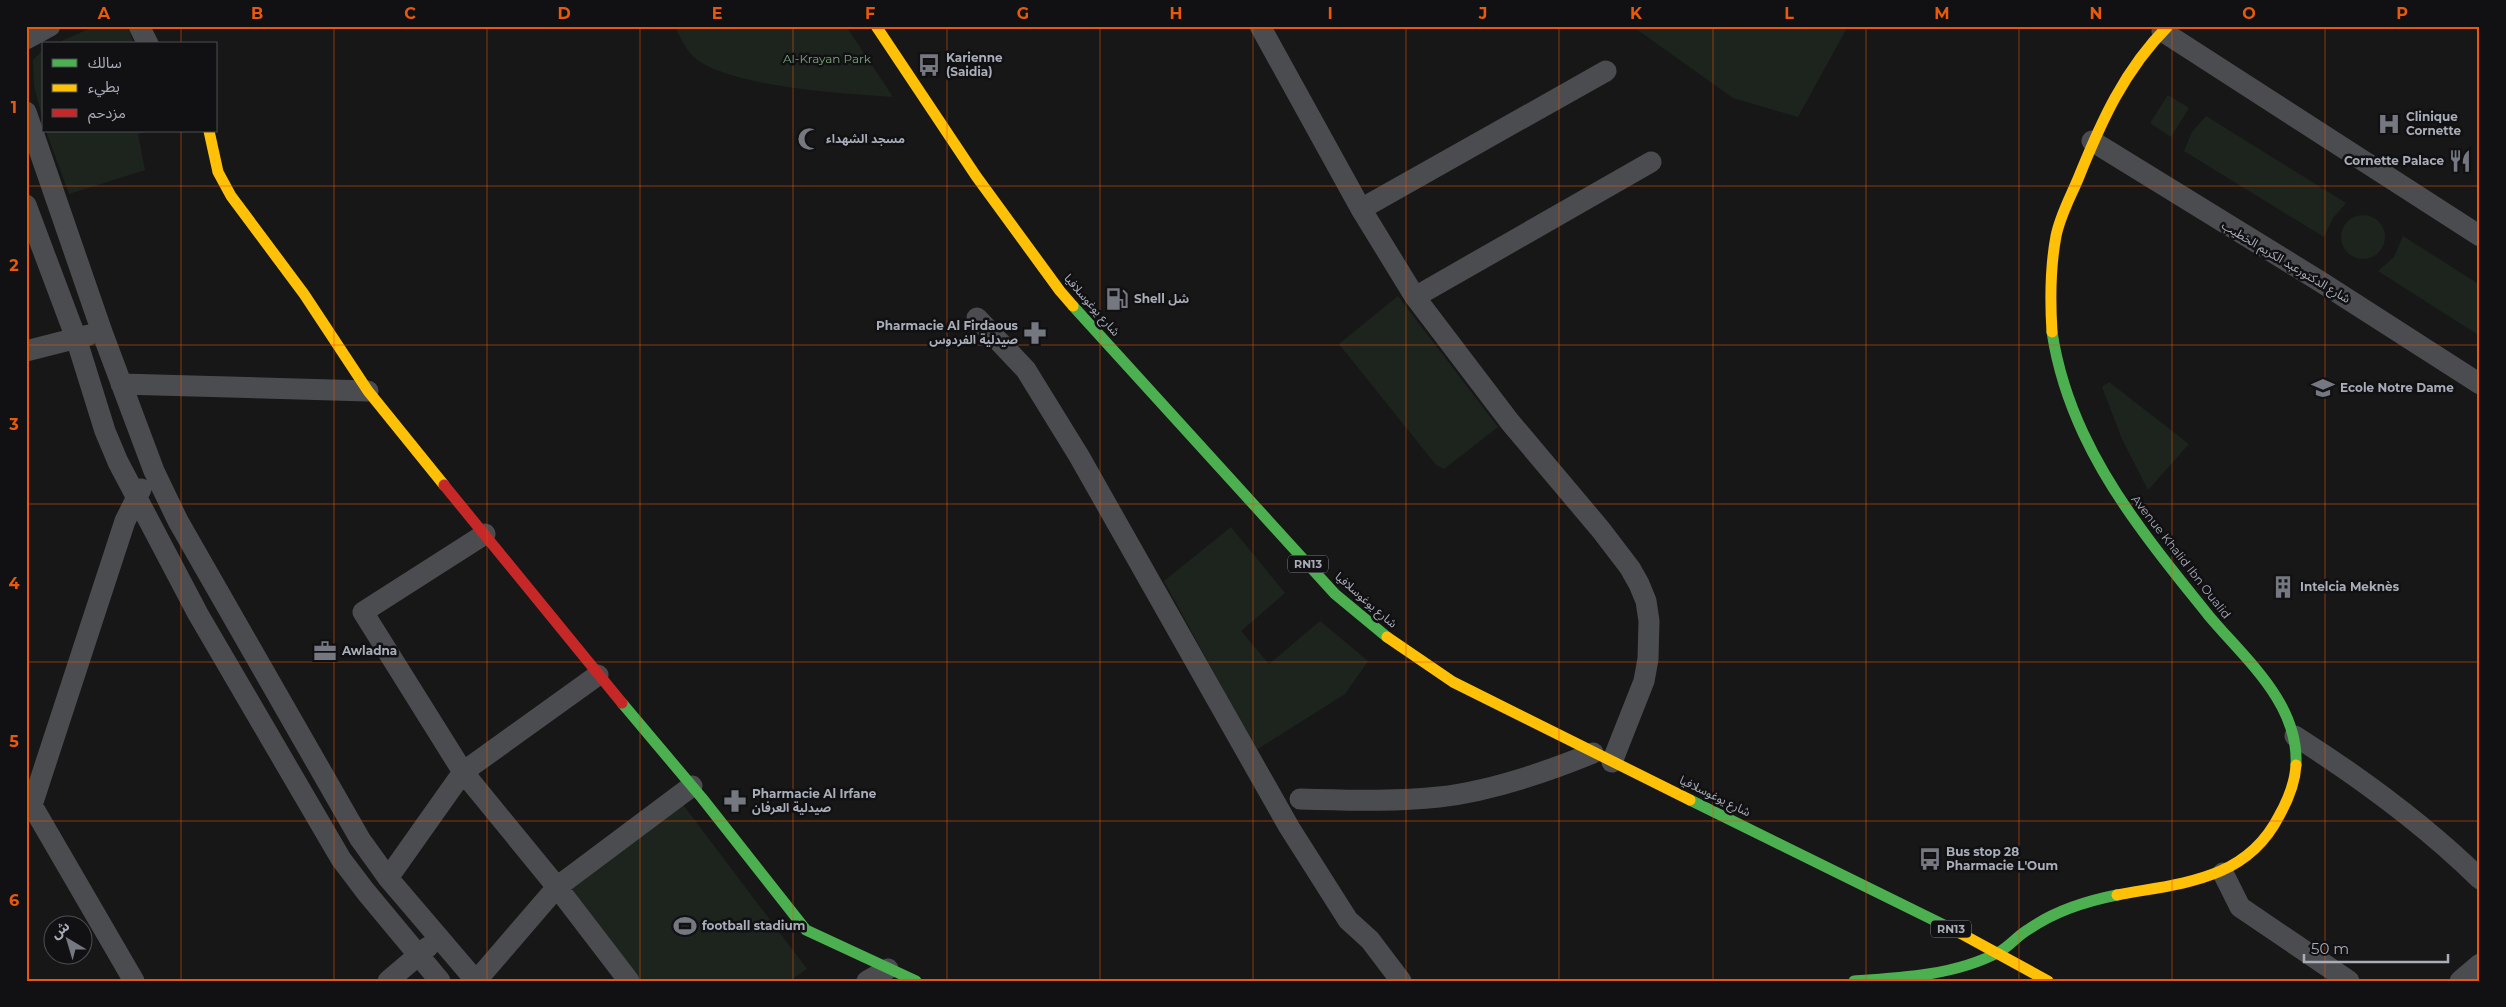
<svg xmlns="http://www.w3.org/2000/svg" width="2506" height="1007" font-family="Montserrat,'Noto Sans Arabic',sans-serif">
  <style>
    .green { fill: #1d241e }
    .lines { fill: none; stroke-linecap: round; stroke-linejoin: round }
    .street { stroke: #4b4c50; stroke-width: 21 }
    .fast { stroke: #4caf50; stroke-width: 11 }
    .slow { stroke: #ffc107; stroke-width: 11 }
    .jam { stroke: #c62828; stroke-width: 11 }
    .grid { fill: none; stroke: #e8590c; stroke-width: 1; stroke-opacity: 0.55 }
    .labels { text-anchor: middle; stroke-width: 5; stroke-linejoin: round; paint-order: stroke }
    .shield { fill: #111113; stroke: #7b7e86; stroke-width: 1 }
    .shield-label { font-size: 11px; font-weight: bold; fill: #a8adb8 }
    .poi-label { font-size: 12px; font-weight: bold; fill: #a8adb8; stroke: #111113; text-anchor: start }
    .park-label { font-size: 12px; fill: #7fa381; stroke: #111113 }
    .street-label { font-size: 12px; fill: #a8adb8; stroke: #111113 }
    .neatline { fill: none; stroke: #e8590c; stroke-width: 2 }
    .grid-label { font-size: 16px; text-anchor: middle; font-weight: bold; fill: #e8590c }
  </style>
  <rect width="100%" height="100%" fill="#171717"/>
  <path class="green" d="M 95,26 L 127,26 L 134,44 L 55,44 Z
    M 675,26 L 846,26 L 893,97 C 849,94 718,87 690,53 C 684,46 679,35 675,26 Z
    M 1632,26 L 1848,26 L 1798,117 L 1733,98 Z
    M 44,49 L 44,124 L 34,86 L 33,60 Z
    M 2168,95 L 2189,108 L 2171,137 L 2150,123 Z
    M 2206,116 L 2346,203 L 2333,218 L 2324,237 L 2184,151 L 2192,132 Z
    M 46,131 L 150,131 L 138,134 L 145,170 L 69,194 Z
    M2341 237a22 22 0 1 1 44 0a22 22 0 1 1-44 0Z
    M 2403,236 L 2480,285 L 2480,336 L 2378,271 L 2394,257 Z
    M 1398,296 L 1498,427 L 1444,469 L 1436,465 L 1339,344 Z
    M 2109,382 L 2189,444 L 2148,490 L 2122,439 L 2102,387 Z
    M 1231,527 L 1285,593 L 1241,631 L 1269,664 L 1320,621 L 1368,661 L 1345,694 L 1256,750 L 1164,581 Z
    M 681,802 L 807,969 L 789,981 L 638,981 L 562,883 Z"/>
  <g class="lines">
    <path class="street" d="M 139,26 L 148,44
      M 1260,26 L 1361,209 L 1415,297 L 1510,422 L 1601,530 L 1630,568 L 1639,584 L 1646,601 L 1649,621 L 1648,659 L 1644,681 L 1612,762
      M 2162,31 L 2480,236
      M 26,39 L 50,26
      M 26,112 L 102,332 L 154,471 L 178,521 L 360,839 L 388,878 L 476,981
      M 2092,141 L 2321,282 L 2480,384
      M 26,205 L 76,338 L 105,431 L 118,462 L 198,614 L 341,859 L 366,892 L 440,981
      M 1361,209 L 1606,71
      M 1415,297 L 1651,162
      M 977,318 L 1026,370 L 1079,456 L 1289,827 L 1348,920 L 1370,940 L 1401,981
      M 26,351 L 89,335
      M 121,384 L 368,391
      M 485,534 L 363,612 L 463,772 L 557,887 L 629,981
      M 2295,736 C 2361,778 2424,824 2480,879
      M 26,795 L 134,981
      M 1300,799 C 1346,800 1393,802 1439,797 C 1492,791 1544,773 1593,753
      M 32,805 L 125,521 L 141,489
      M 2223,873 L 2240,907 L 2349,981
      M 388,878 L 463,772 L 598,675
      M 388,981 L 428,947
      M 476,981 L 557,887 L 692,786
      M 867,981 L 888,969
      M 2460,981 L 2480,964"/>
    <path class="fast" d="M 1073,306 L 1335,594 L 1387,637
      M 2052,332 C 2063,404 2096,467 2139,526 C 2161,557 2185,586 2209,616 C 2245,659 2299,703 2296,765
      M 622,703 L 702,798 L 806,930 L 916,981
      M 1690,800 L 1960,933
      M 1854,981 C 1902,978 1956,975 1999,952 C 2010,946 2018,935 2029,929 C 2055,911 2086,901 2117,895"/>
    <path class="slow" d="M 876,26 L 976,176 L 1060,291 L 1073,306
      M 209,131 L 218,172 L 231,196 L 304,294 L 368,391 L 444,485
      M 2052,332 C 2050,300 2050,268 2056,236 C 2060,216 2070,198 2078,179 C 2101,122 2124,70 2168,26
      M 1387,637 L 1453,682 L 1690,800
      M 2117,895 C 2181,883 2246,881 2279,816 C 2288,800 2295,783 2296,765
      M 1960,933 L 2048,981"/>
    <path class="jam" d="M 444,485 L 622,703"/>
  </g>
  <path class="grid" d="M 181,26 L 181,44M 334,26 L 334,981M 487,26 L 487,981M 640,26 L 640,981M 793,26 L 793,981M 947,26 L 947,981M 1100,26 L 1100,981M 1253,26 L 1253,981M 1406,26 L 1406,981M 1559,26 L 1559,981M 1713,26 L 1713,981M 1866,26 L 1866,981M 2019,26 L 2019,981M 2172,26 L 2172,981M 2325,26 L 2325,981M 181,131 L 181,981M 26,186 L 2480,186M 26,345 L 2480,345M 26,504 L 2480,504M 26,662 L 2480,662M 26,821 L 2480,821"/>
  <defs>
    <symbol id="bus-bare" viewBox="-9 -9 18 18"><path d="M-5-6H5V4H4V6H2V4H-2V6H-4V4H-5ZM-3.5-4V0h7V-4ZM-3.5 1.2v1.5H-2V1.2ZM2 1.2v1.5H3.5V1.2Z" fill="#757880" stroke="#111113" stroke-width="2.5" paint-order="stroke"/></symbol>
    <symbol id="hospital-bare" viewBox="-9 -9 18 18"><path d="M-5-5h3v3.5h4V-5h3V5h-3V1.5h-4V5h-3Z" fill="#757880" stroke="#111113" stroke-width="2.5" paint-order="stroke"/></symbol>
    <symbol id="mosque-bare" viewBox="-9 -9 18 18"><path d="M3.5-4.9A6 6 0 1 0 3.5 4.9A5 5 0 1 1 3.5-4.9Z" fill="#757880" stroke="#111113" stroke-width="2.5" paint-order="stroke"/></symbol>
    <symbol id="restaurant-bare" viewBox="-9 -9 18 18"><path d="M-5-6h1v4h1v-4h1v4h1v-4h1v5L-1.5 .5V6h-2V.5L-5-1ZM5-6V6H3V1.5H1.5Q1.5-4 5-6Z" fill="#757880" stroke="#111113" stroke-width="2.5" paint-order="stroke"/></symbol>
    <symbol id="fuel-bare" viewBox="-9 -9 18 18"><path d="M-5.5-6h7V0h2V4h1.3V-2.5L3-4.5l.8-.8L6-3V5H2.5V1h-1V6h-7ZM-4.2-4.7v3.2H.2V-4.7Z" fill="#757880" stroke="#111113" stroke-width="2.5" paint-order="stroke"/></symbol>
    <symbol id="pharmacy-bare" viewBox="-9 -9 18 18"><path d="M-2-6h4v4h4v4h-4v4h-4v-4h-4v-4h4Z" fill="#757880" stroke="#111113" stroke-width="2.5" paint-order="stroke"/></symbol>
    <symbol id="school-bare" viewBox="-9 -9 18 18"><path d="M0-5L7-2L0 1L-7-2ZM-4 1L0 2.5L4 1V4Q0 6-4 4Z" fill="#757880" stroke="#111113" stroke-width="2.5" paint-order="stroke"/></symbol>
    <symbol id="building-bare" viewBox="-9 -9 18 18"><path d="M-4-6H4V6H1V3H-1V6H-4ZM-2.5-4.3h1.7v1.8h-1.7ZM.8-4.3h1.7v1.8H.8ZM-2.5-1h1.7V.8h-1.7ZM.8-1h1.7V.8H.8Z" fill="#757880" stroke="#111113" stroke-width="2.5" paint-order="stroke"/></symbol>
    <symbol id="office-bare" viewBox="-9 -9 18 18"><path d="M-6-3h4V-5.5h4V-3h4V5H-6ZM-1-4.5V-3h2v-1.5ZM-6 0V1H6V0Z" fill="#757880" stroke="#111113" stroke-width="2.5" paint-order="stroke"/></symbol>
    <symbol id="stadium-bare" viewBox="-9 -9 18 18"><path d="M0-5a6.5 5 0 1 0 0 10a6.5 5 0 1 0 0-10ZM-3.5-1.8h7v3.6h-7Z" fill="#757880" stroke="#111113" stroke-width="2.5" paint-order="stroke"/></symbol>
  </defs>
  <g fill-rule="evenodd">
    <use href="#bus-bare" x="913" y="49" width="32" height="32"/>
    <use href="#hospital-bare" x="2373" y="108" width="32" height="32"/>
    <use href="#mosque-bare" x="793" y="123" width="32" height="32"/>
    <use href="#restaurant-bare" x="2444" y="145" width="32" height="32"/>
    <use href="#fuel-bare" x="1101" y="283" width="32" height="32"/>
    <use href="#pharmacy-bare" x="1019" y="317" width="32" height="32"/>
    <use href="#school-bare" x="2307" y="372" width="32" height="32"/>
    <use href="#building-bare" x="2267" y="571" width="32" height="32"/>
    <use href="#office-bare" x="309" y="635" width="32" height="32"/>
    <use href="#pharmacy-bare" x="719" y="785" width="32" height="32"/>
    <use href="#bus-bare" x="1914" y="843" width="32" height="32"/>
    <use href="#stadium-bare" x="669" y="910" width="32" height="32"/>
  </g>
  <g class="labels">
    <g class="shield">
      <rect x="1288" y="555.5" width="40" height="17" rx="4"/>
      <rect x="1931" y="920.5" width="40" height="17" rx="4"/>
    </g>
    <g class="shield-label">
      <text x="1308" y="568">RN13</text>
      <text x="1951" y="933">RN13</text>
    </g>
    <g class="poi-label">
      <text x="946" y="62">Karienne<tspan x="946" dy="14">(Saidia)</tspan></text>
      <text x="2406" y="121">Clinique<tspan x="2406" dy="14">Cornette</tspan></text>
      <text x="826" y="143">مسجد الشهداء</text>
      <text x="2444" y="165" text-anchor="end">Cornette Palace</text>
      <text x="1134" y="303">Shell شل</text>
      <text x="1018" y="330" text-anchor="end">Pharmacie Al Firdaous<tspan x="1018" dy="14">صيدلية الفردوس</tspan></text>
      <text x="2340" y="392">Ecole Notre Dame</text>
      <text x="2300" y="591">Intelcia Meknès</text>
      <text x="342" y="655">Awladna</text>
      <text x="752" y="798">Pharmacie Al Irfane<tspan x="752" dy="14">صيدلية العرفان</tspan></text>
      <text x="1946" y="856">Bus stop 28<tspan x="1946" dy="14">Pharmacie L'Oum</tspan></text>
      <text x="702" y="930">football stadium</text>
    </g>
    <g class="park-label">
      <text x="827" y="63">Al-Krayan Park</text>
    </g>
    <g class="street-label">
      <text transform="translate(2286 262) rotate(31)" y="4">شارع الدكتورعبد الكريم الخطيب</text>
      <text transform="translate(1092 305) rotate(49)" y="4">شارع يوغوسلافيا</text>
      <text transform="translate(2181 557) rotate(52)" y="4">Avenue Khalid Ibn Oualid</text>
      <text transform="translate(1366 600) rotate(41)" y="4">شارع يوغوسلافيا</text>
      <text transform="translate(1715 796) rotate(26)" y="4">شارع يوغوسلافيا</text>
    </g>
  </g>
  <rect width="2506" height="1007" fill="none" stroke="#111113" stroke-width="55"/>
  <rect x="42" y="42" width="175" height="90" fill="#111113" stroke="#4d4f55"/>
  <rect x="52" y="59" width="25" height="8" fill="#4caf50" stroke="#4d4f55"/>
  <text x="88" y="68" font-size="15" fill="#a8adb8">سالك</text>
  <rect x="52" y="84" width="25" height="8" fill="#ffc107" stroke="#4d4f55"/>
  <text x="88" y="92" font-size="15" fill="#a8adb8">بطيء</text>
  <rect x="52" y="109" width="25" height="8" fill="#c62828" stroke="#4d4f55"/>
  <text x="88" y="118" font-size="15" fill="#a8adb8">مزدحم</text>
  <g transform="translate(68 940) rotate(322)"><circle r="24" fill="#111113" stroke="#4d4f55"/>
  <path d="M0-4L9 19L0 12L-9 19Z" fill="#757880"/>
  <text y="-8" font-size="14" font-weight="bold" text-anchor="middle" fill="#a8adb8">ش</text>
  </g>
  <path d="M2304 954v8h144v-8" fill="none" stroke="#a8adb8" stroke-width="2.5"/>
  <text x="2311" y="954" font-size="15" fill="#a8adb8" stroke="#111113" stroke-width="4" paint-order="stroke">50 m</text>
  <rect x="28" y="28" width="2450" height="952" class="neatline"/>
  <g class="grid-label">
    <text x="104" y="19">A</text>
    <text x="257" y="19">B</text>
    <text x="410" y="19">C</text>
    <text x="564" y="19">D</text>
    <text x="717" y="19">E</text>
    <text x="870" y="19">F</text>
    <text x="1023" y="19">G</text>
    <text x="1176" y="19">H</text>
    <text x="1330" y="19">I</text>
    <text x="1483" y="19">J</text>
    <text x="1636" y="19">K</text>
    <text x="1789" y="19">L</text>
    <text x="1942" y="19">M</text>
    <text x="2096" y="19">N</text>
    <text x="2249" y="19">O</text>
    <text x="2402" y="19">P</text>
    <text x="14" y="113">1</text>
    <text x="14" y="271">2</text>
    <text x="14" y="430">3</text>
    <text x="14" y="589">4</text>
    <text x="14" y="747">5</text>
    <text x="14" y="906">6</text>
  </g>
</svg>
